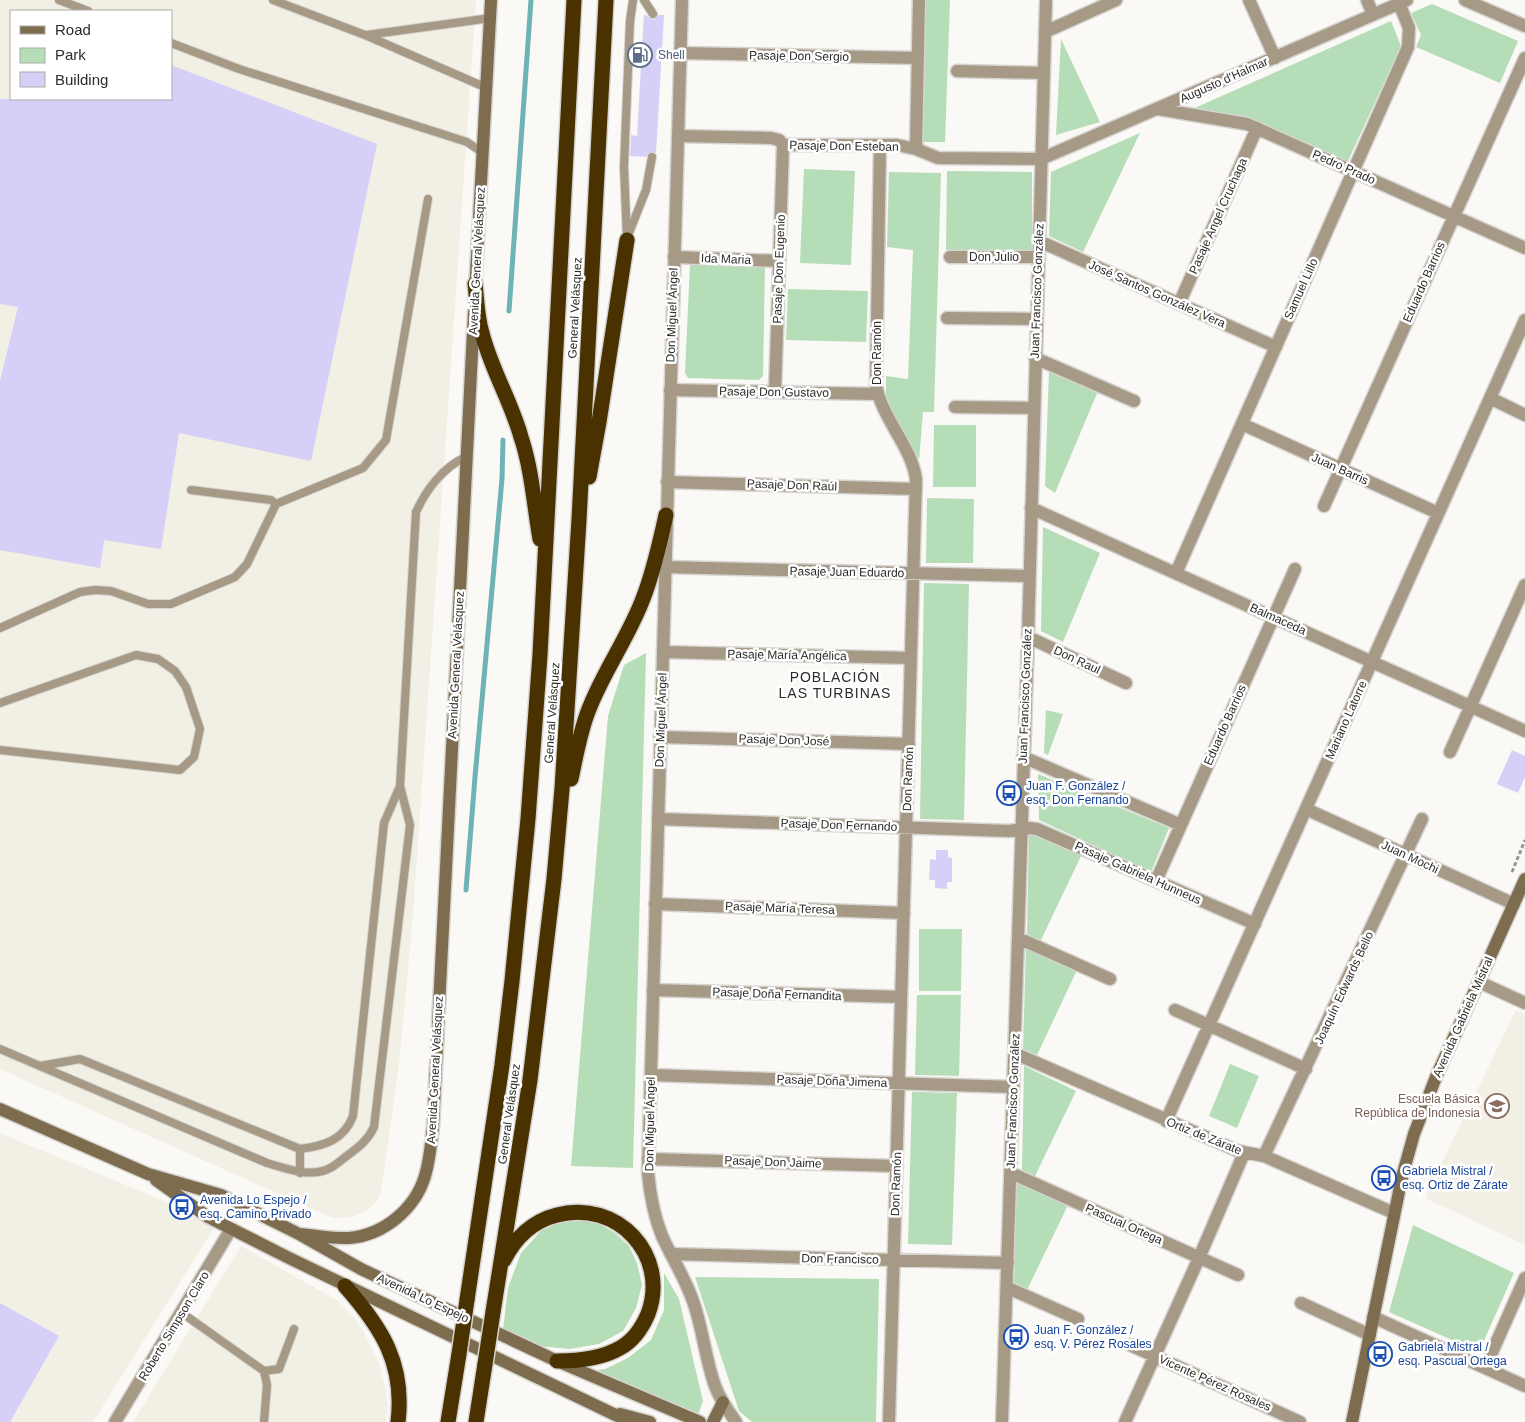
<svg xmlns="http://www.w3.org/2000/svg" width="1525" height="1422" font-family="Helvetica,sans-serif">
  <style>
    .built { fill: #f2efe4; fill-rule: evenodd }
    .green { fill: #b5ddb7 }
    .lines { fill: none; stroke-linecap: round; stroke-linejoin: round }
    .stream { stroke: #6fb3b6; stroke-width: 5 }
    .building { fill: #d6cff7 }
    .service-casing { stroke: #d5d4d0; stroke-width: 10 }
    .minor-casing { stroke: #d5d4d0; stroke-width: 15 }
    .tertiary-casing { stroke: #d5d4d0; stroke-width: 15 }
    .secondary-casing { stroke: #d5d4d0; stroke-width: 15 }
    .motorway-casing { stroke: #d5d4d0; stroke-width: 18 }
    .path { stroke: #959491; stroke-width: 3; stroke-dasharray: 4 2.5; stroke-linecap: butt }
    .service { stroke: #a69986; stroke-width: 8 }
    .minor { stroke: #a69986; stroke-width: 12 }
    .tertiary { stroke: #a69986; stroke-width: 12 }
    .secondary { stroke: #7e6c4f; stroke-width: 12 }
    .motorway { stroke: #493100; stroke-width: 15 }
    .motorway-bridge-casing { stroke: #d5d4d0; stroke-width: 18; stroke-linecap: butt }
    .motorway-bridge { stroke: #493100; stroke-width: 15 }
    .labels { text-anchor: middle; stroke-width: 5; stroke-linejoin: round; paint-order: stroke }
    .service-label { font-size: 12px; fill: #4e5e75; stroke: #fff; text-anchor: start }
    .street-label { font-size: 12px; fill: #2c2c2a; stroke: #fff }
    .transit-label { font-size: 12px; fill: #164399; stroke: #fff; text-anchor: start }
    .education-label { font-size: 12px; fill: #785e54; stroke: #fff; text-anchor: end }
    .neighbourhood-label { font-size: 14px; letter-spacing: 1px; fill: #2c2c2a; stroke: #fff }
  </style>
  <rect width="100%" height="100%" fill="#faf9f5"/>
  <path class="built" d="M 0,0 L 476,0 L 413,915 L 399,1065 L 381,1192 L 378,1199 L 367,1211 L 352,1217 L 336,1218 L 328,1216 L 0,1069 ZM 11,11 L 171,11 L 171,99 L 11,99 Z
    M 1516,1010 L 1525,1014 L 1525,1245 L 1425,1198 Z
    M 0,1133 L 217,1223 L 93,1422 L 0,1422 Z
    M 241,1246 L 338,1301 L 351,1314 L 362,1329 L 378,1361 L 386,1392 L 388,1408 L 386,1422 L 133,1422 Z"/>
  <path class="green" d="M 926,0 L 950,0 L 945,142 L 923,142 Z
    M 1432,4 L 1518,41 L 1500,83 L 1416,47 L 1421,35 L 1411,13 Z
    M 1391,21 L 1401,46 L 1347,163 L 1262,123 L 1190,110 Z
    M 1061,39 L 1100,122 L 1056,135 Z
    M 1140,133 L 1083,252 L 1049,236 L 1051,172 Z
    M 804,169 L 855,171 L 851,265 L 800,263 Z
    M 947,171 L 1032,172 L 1032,250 L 946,250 Z
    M 889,172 L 941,173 L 934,412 L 923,412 L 919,460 L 886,399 L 886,376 L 908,379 L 913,250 L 887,247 Z
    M 690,264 L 765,266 L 763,376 L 759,380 L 688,378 L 685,373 Z
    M 788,289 L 868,291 L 866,342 L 786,340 Z
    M 1049,370 L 1098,391 L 1055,493 L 1045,486 Z
    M 934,425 L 976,425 L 976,487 L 933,487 Z
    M 927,498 L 974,499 L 973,563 L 926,563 Z
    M 1043,527 L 1100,553 L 1063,642 L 1041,631 Z
    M 924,583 L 969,584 L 964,820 L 920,819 Z
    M 646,653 L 633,1168 L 571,1166 L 608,716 L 624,665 Z
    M 1046,710 L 1063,714 L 1048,755 L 1044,753 Z
    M 1038,774 L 1169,828 L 1151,872 L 1039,820 Z
    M 1029,832 L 1081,856 L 1040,942 L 1027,935 Z
    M 919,929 L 962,929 L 961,991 L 919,991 Z
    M 1026,946 L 1077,970 L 1037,1055 L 1023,1049 Z
    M 917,995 L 961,995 L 959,1076 L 915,1075 Z
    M 1230,1064 L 1259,1076 L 1237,1128 L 1209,1116 Z
    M 1024,1066 L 1076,1091 L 1035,1176 L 1022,1170 Z
    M 912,1092 L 957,1093 L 952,1245 L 908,1244 Z
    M 1016,1180 L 1068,1205 L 1027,1290 L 1014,1284 Z
    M 567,1219 L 594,1221 L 615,1233 L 629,1246 L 637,1263 L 642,1285 L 636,1308 L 623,1331 L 599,1344 L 570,1349 L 538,1346 L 503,1330 L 508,1288 L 521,1253 L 541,1231 Z
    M 1413,1225 L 1514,1273 L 1479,1352 L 1389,1312 Z
    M 664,1273 L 679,1299 L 703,1401 L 697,1418 L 591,1371 L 605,1369 L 628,1358 L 651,1340 L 664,1310 Z
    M 695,1277 L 879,1279 L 876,1422 L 752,1422 L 739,1411 Z"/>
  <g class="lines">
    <path class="stream" d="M 509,311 L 531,0
      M 466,890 L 475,777 L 502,479 L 503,440"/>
  </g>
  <path class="building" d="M 644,14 L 653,20 L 656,18 L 658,15 L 664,15 L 656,153 L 650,152 L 646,157 L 630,156 L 631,135 L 637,136 Z
    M 171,65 L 377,144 L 311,461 L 179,433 L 161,549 L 104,540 L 100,568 L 0,550 L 0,381 L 18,307 L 0,304 L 0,99 L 171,99 Z
    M 1512,750 L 1525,756 L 1525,777 L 1518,793 L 1497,784 Z
    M 936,850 L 948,850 L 948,857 L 952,858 L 952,882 L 947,882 L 947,889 L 935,888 L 935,880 L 929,880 L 930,859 L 936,860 Z
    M 0,1303 L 59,1336 L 10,1422 L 0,1422 Z"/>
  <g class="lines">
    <defs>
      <path id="service" d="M 59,0 L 88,11
        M 273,0 L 365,35 L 487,88
        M 644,0 L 653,14
        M 367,35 L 491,18
        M 171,43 L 239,69 L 467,142 L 483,153
        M 629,233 L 646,190 L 652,157
        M 627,240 L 624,167 L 630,21 L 633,0
        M 191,490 L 271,500 L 276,504
        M 0,628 L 80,592 L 95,590 L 111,591 L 148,604 L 171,604 L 235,577 L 247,564 L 276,504 L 363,468 L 386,440 L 428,199
        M 0,703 L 136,655 L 158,659 L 175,671 L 186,687 L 200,729 L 194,757 L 180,770 L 0,750
        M 0,1049 L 267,1163 C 288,1169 312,1179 332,1167 C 337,1164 343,1159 348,1155 C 359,1147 368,1140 374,1127 L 410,825 L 400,786 L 416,512 C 426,490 443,467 466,457
        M 40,1066 L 80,1059 L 300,1149 C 324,1146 344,1140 353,1116 L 384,823 L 400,786
        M 300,1173 L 300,1149
        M 182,1313 L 264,1371 L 267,1385 L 264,1422
        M 264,1371 L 279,1369 L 294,1329"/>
      <path id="minor" d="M 1249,0 L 1275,58
        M 1367,0 L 1373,15
        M 1465,0 L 1525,26
        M 1045,32 L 1116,0
        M 680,53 L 918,58
        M 957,71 L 1044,73
        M 1158,109 L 1247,124 L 1525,248
        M 678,136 L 771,138 L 779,140 L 783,145
        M 783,145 L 897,145 L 916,149 L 938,158 L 1041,159 L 1407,0
        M 880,146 L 876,385 C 882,419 911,445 916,479 L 889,1422
        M 916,149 L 919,0
        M 1039,241 L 1276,347
        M 674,257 L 779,261
        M 950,257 L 1038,257
        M 1179,304 L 1257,128
        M 947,318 L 1036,319
        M 1035,358 L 1134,401
        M 670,390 L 877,394
        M 775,392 L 783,145
        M 1490,398 L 1525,415
        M 955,407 L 1034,408
        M 1242,424 L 1438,513
        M 667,482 L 916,489
        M 1324,506 L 1525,58
        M 1031,508 L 1525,731
        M 665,567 L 1028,576
        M 1176,573 L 1408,47 L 1409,28 L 1399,3
        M 1028,637 L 1126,683
        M 663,652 L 911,658
        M 660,737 L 909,744
        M 1450,752 L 1525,585
        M 1023,757 L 1181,825
        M 1306,809 L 1514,904
        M 658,819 L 1009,831 L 1028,828 L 1037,829 L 1255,924
        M 1156,881 L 1295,569
        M 655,904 L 904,913
        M 1018,938 L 1110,979
        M 1479,982 L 1525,1003
        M 653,990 L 901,997
        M 1175,1010 L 1306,1069
        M 1014,1053 L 1238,1151 L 1264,1156 L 1394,1213
        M 651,1075 L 1013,1087
        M 1166,1121 L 1525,320
        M 1264,1156 L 1422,819
        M 648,1159 L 897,1166
        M 1011,1173 L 1238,1275
        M 671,1254 L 1008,1263
        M 1008,1288 L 1078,1319
        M 1301,1303 L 1370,1335
        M 1373,1317 L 1525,1386
        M 1130,1345 L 1300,1422
        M 1485,1368 L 1525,1278
        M 115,1422 L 231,1229
        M 1002,1422 L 1028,637 L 1046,0
        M 1125,1422 L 1199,1258 L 1244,1153"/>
      <path id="tertiary" d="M 682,0 L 648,1173 C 650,1194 654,1216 662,1236 C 672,1258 685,1278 693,1301 C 703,1329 705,1358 715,1386 C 720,1399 728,1411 736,1422"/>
      <path id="secondary" d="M 475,292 L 491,0
        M 0,1109 L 148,1174 L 221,1195 L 299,1234 L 361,1269 L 557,1361 L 700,1422
        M 156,1180 L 208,1217 L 289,1258 L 630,1422
        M 299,1234 C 315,1235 332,1239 349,1238 C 384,1235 415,1209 425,1176 C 430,1160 431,1143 433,1126 L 474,312
        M 620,1414 L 650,1422
        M 713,1422 L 723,1402
        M 1352,1422 L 1402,1177 L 1414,1134 L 1436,1077 L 1525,879"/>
      <path id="motorway" d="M 475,284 C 477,300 477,317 482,333 C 491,369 511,401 521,437 C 532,470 534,505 540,539
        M 589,477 L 599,422 L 627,240
        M 571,779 C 576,756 580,731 589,709 C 604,670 630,635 644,596 C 654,570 660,542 666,515
        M 504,1260 C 515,1238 533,1221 557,1215 C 617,1199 670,1255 648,1314 C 642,1328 633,1341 620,1348 C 601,1359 578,1361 557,1361
        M 345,1286 C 382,1328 405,1364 398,1422
        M 467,1300 L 502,1065 L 512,981 L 528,819 L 540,655 L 574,0
        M 493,1312 L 530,1080 L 554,879 L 562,789 L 579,520 L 606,0
        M 448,1422 L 459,1354
        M 476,1422 L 485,1364"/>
    </defs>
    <use href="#service" class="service-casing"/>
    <use href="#minor" class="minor-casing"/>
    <use href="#tertiary" class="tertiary-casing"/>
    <use href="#secondary" class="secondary-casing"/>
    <use href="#motorway" class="motorway-casing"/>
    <path class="path" d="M 1512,872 L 1525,840"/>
    <use href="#service" class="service"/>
    <use href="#minor" class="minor"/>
    <use href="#tertiary" class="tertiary"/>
    <use href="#secondary" class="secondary"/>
    <use href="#motorway" class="motorway"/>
    <defs>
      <path id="motorway-bridge" d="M 459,1354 L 467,1300
        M 485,1364 L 493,1312"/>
    </defs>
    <use href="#motorway-bridge" class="motorway-bridge-casing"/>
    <use href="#motorway-bridge" class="motorway-bridge"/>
  </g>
  <defs>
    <symbol id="fuel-ring" viewBox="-11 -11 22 22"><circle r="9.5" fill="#fff" stroke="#5c6f8a" stroke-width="1.5"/><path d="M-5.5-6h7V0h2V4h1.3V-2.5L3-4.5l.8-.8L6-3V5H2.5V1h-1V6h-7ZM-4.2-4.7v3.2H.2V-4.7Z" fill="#5c6f8a"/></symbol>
    <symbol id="bus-ring" viewBox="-11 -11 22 22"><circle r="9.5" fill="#fff" stroke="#1a4fb4" stroke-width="1.5"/><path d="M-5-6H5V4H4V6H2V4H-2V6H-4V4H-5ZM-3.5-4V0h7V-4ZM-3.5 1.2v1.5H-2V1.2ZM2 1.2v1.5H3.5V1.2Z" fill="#1a4fb4"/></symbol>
    <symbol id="school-ring" viewBox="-11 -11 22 22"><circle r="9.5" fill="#fff" stroke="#8d6e63" stroke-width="1.5"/><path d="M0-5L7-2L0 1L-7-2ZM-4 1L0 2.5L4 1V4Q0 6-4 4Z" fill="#8d6e63"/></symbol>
  </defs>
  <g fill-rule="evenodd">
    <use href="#fuel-ring" x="626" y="41" width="28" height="28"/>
    <use href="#bus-ring" x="995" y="779" width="28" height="28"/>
    <use href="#school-ring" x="1483" y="1092" width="28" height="28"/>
    <use href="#bus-ring" x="1370" y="1164" width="28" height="28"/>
    <use href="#bus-ring" x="168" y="1193" width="28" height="28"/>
    <use href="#bus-ring" x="1002" y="1323" width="28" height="28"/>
    <use href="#bus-ring" x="1366" y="1340" width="28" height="28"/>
  </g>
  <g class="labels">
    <g class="service-label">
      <text x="658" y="59">Shell</text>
    </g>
    <g class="street-label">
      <text transform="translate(799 56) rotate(1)" y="4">Pasaje Don Sergio</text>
      <text transform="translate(1224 80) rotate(-24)" y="4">Augusto d'Halmar</text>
      <text transform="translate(844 146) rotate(1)" y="4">Pasaje Don Esteban</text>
      <text transform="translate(1344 167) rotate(24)" y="4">Pedro Prado</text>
      <text transform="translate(1218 216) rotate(-66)" y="4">Pasaje Angel Cruchaga</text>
      <text x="994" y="261">Don Julio</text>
      <text transform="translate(726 259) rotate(2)" y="4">Ida Maria</text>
      <text transform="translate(477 261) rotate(-87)" y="4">Avenida General Velásquez</text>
      <text transform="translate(779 269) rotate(-88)" y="4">Pasaje Don Eugenio</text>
      <text transform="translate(1424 282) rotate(-66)" y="4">Eduardo Barrios</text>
      <text transform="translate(1301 289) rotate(-66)" y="4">Samuel Lillo</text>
      <text transform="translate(1037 291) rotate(-88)" y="4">Juan Francisco González</text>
      <text transform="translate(1157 294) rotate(24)" y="4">José Santos González Vera</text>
      <text transform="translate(575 308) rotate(-87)" y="4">General Velásquez</text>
      <text transform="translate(672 315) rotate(-88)" y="4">Don Miguel Ángel</text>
      <text transform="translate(877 353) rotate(-90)" y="4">Don Ramón</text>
      <text transform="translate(774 392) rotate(1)" y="4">Pasaje Don Gustavo</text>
      <text transform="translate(1340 469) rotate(24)" y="4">Juan Barris</text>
      <text transform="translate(792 485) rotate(2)" y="4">Pasaje Don Raúl</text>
      <text transform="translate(847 572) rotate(1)" y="4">Pasaje Juan Eduardo</text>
      <text transform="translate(1278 619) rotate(24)" y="4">Balmaceda</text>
      <text transform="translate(787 655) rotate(1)" y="4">Pasaje María Angélica</text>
      <text transform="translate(1077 660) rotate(25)" y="4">Don Raul</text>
      <text transform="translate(456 665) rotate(-87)" y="4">Avenida General Velásquez</text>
      <text transform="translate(1025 696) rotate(-88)" y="4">Juan Francisco González</text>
      <text transform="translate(552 713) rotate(-86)" y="4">General Velásquez</text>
      <text transform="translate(661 720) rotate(-88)" y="4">Don Miguel Ángel</text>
      <text transform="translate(1346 720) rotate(-66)" y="4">Mariano Latorre</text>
      <text transform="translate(1225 725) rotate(-66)" y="4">Eduardo Barrios</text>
      <text transform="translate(784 740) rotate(2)" y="4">Pasaje Don José</text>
      <text transform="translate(908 779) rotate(-88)" y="4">Don Ramón</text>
      <text transform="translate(839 825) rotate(2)" y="4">Pasaje Don Fernando</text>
      <text transform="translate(1410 857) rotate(25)" y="4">Juan Mochi</text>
      <text transform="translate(1138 873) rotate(24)" y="4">Pasaje Gabriela Hunneus</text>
      <text transform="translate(780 908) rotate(2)" y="4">Pasaje María Teresa</text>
      <text transform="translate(1344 988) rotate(-65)" y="4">Joaquín Edwards Bello</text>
      <text transform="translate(777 994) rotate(2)" y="4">Pasaje Doña Fernandita</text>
      <text transform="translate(1463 1017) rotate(-66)" y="4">Avenida Gabriela Mistral</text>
      <text transform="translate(435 1070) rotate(-87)" y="4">Avenida General Velásquez</text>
      <text transform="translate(832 1081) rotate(2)" y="4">Pasaje Doña Jimena</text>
      <text transform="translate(1013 1101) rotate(-88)" y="4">Juan Francisco González</text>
      <text transform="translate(509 1114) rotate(-82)" y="4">General Velásquez</text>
      <text transform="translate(650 1124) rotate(-89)" y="4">Don Miguel Ángel</text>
      <text transform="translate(1204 1136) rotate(22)" y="4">Ortiz de Zárate</text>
      <text transform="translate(773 1162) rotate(2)" y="4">Pasaje Don Jaime</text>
      <text transform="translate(896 1184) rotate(-88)" y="4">Don Ramón</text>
      <text transform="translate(1124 1224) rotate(24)" y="4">Pascual Ortega</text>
      <text transform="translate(840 1259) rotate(1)" y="4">Don Francisco</text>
      <text transform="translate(423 1298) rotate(25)" y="4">Avenida Lo Espejo</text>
      <text transform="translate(174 1326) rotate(-59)" y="4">Roberto Simpson Claro</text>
      <text transform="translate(1215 1383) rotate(24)" y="4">Vicente Pérez Rosales</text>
    </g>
    <g class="transit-label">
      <text x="1026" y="790">Juan F. González /<tspan x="1026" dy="14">esq. Don Fernando</tspan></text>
      <text x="1402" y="1175">Gabriela Mistral /<tspan x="1402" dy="14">esq. Ortiz de Zárate</tspan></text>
      <text x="200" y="1204">Avenida Lo Espejo /<tspan x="200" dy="14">esq. Camino Privado</tspan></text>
      <text x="1034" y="1334">Juan F. González /<tspan x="1034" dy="14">esq. V. Pérez Rosales</tspan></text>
      <text x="1398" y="1351">Gabriela Mistral /<tspan x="1398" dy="14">esq. Pascual Ortega</tspan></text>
    </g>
    <g class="education-label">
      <text x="1480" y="1103">Escuela Básica<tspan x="1480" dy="14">República de Indonesia</tspan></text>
    </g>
    <g class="neighbourhood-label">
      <text x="835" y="682">POBLACIÓN<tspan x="835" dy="16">LAS TURBINAS</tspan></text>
    </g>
  </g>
  <rect x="10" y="10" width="162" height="90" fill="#ffffff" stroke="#ababaa"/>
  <rect x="20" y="26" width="25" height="8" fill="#7e6c4f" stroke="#ababaa"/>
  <text x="55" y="35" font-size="15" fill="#2c2c2a">Road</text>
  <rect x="20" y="48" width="25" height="15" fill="#b5ddb7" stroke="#ababaa"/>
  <text x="55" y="60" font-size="15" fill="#2c2c2a">Park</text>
  <rect x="20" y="72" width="25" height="15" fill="#d6cff7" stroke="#ababaa"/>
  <text x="55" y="85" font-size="15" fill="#2c2c2a">Building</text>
</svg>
